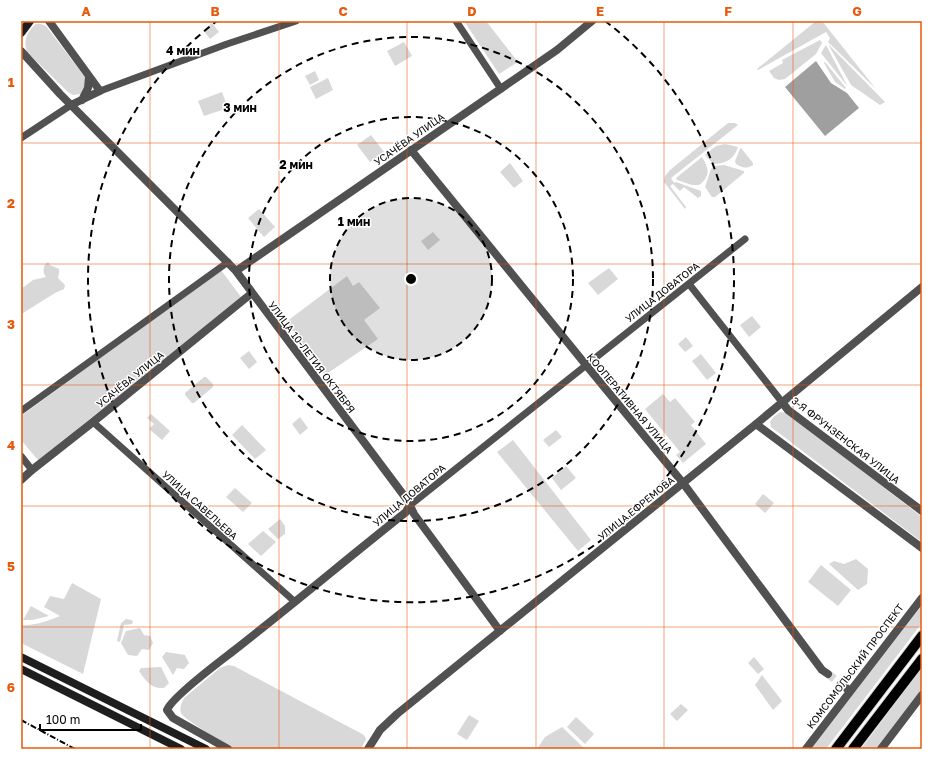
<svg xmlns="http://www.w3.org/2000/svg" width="943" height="770" font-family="'Golos Text',sans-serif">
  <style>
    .green { fill: #d8d8d8 }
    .water { fill: #9f9f9f }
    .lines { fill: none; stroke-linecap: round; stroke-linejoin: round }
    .tertiary-tunnel { stroke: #d9d9d9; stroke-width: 8; stroke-dasharray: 8 4; stroke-linecap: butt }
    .primary-casing { stroke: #dbdbdb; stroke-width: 12 }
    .minor { stroke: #515151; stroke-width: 7 }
    .tertiary { stroke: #515151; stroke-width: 8 }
    .secondary { stroke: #1e1e1e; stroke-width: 8 }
    .primary { stroke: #000; stroke-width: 10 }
    .rail { stroke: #000; stroke-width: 2; stroke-dasharray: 6 2 1 2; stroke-linecap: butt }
    .grid { fill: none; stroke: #e8590c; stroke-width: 1; stroke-opacity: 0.55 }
    .ring { fill: none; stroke: #000; stroke-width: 2; stroke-dasharray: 7 5 }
    .labels { text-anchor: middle; stroke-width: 3; stroke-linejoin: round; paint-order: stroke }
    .street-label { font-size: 10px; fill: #000; stroke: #fff }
    .centre { fill: #000; stroke: #fff; stroke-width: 2 }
    .ring-label { font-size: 12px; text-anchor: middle; font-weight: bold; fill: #000; stroke: #fff; stroke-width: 3; stroke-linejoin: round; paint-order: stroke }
    .neatline { fill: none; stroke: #e8590c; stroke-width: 1.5 }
    .grid-label { font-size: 13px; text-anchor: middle; font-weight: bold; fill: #e8590c }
  </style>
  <rect width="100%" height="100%" fill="#fff"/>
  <path class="green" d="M 464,21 L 486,21 L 518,62 L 499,74 Z
    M 816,21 L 822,21 L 876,89 L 828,42 L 830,38 L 826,32 L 758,70 L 757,69 Z
    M 212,23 L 219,32 L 210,39 L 203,30 Z
    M 36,24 L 41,24 L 46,26 L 85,77 L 87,82 L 81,94 L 73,95 L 68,92 L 27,52 C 23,40 27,32 36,24 Z
    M 820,40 L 822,43 L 816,54 L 785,79 L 779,80 L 774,78 L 769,71 L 783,63 L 782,60 Z
    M 404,42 L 412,56 L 395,66 L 387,51 Z
    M 828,44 L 885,102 L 880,105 L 851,85 Z
    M 826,45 L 848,87 L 821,53 Z
    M 825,62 L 846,88 L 845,89 L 835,82 L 824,63 Z
    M 315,71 L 319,80 L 310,85 L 305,76 Z
    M 328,78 L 333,90 L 316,99 L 310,87 Z
    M 222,92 L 228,108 L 204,116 L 198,101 Z
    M 728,123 L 735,123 L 738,125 L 671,178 L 674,183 L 676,182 L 701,191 L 701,196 L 698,198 L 684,187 L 680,191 L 673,184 L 670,186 L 686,207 L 685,209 L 664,182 L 665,176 L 670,170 Z
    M 371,135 L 384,152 L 370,162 L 357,145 Z
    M 725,144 L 738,147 C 734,159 726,164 713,164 L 705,155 L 716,146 Z
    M 741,148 L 753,163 L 753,165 C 746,169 742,168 736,164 L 735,161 L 740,149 Z
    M 702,157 C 709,168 711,176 699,185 L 692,185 L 677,180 L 676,178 Z
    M 510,163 L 523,181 L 514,188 L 500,172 Z
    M 724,165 L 744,171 L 744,173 L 715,197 L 712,197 L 705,187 L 711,169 L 714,166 Z
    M 259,209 L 275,227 L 264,237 L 248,218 Z
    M 433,232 L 440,240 L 428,250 L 421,241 Z
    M 48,262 L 50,265 L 59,269 L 59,273 L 58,278 L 65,285 L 64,289 L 55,293 L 23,313 L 21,313 L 21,289 L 33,280 L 46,277 C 42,272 43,265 48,262 Z
    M 609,268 L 618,279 L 598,295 L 588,283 Z
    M 221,270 L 241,297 L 237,302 L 38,460 L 21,440 L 21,416 Z
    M 347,276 L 353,286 L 359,282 L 380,308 L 364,320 L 378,339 L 325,375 L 286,322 Z
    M 752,316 L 761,327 L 749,337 L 740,325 Z
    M 686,337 L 693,346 L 685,352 L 678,344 Z
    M 249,351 L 257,362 L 249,369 L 240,358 Z
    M 701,354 L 716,373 L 707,380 L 692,361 Z
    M 204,377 L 206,377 L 213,384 L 213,387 L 194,403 L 192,403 L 185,395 L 185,393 Z
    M 663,394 L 670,402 L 675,398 L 695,422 L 691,425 L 706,444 L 683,463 L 676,455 L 680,452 L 645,409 Z
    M 781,412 L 787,413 L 922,517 L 922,542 L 771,427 L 770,422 C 773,417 776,414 781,412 Z
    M 151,414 L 170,431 L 162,440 L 149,429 L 154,424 L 147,418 Z
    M 300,417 L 308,428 L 300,435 L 292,424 Z
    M 242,425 L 266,450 L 255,459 L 232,435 Z
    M 556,430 L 562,437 L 549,447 L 543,440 Z
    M 513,440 L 591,540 L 578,551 L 497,452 Z
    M 566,466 L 576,478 L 561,490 L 552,478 Z
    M 235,488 L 252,503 L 243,512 L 226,497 Z
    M 763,494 L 774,503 L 765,513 L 755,504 Z
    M 280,519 L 285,526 L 285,534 L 278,539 L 268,529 Z
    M 263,531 L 276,542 L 261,556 L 248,544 Z
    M 856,559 L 868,569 L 867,584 L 858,590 L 829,564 L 834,561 L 844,564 Z
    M 821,565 L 851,590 L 838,606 L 808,582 Z
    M 72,583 L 101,599 L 83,674 L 21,643 L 21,625 C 34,626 48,621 60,616 L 44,607 L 50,596 L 64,599 Z
    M 922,605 L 922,623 L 826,749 L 811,749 Z
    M 31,606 L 49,616 L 32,620 L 23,620 Z
    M 126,619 L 132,620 L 133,622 L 132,624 L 124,625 L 120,642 L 117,641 L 121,623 Z
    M 140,628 L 144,635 L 150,636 L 153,643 L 149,650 L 142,649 L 137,656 L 128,655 L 121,643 L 126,631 Z
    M 166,652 L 185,655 L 189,663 L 184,669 L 177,668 L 173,675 L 162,657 Z
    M 754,657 L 764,669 L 758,674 L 748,663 Z
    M 228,665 L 234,666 L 364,735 L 366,739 L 361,749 L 233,749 C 225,743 183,719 181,713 C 179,708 182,702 184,698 L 220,668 Z
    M 161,667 L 169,683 L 164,688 C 151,689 146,681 139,671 L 141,668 Z
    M 922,668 L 922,690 L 877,749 L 861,749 Z
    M 762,675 L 782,701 L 773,710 L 755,685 Z
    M 681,704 L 688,710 L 677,721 L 670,714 Z
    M 469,715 L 479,721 L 467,740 L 457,734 Z
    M 576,717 L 594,734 L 585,744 L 567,727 Z
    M 562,727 L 584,748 L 583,749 L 537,749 L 545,737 Z"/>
  <path class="water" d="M 816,61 L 831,83 L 847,93 L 859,108 L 825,136 L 785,87 Z"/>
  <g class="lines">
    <path class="tertiary-tunnel" d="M 828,674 L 841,684"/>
    <defs>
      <path id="primary" d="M 836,749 L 922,636
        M 853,749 L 922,659"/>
    </defs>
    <use href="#primary" class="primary-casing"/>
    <path class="minor" d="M 456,21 L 501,89
      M 100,91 L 227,44 L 296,21
      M 21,138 L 71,105
      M 689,284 L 782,402
      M 21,411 L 228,262
      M 93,422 L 294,601
      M 21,456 L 32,470
      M 409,506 L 745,239"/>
    <path class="tertiary" d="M 49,21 L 100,91 L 71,105
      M 21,51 L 60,94 L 236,271 L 408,501 L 414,514 L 500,631
      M 82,100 L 88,88 L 89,77
      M 411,150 L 586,365 L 683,483 L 822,670 L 828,674
      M 236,271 L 557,50 L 592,21
      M 782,402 L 788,410 L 922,511
      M 756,424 L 922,548
      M 21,480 L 32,470 L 93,422 L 252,293
      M 841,684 L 850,691
      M 228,749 L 173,718 L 167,710 C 172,697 219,662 232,652 C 291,606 348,558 406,512 L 409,506
      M 368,749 L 380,730 L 397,714 L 756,424 L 922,287
      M 806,749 L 922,598
      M 881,749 L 922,695"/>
    <path class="secondary" d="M 21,33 L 30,21
      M 21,657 L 206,749
      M 21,669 L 181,749"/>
    <use href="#primary" class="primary"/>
    <path class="rail" d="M 21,720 L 75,749"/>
  </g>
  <path class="grid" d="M 150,21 L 150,749M 279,21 L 279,749M 407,21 L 407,749M 536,21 L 536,749M 664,21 L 664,749M 793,21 L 793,749M 21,143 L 922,143M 21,264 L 922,264M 21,385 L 922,385M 21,506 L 922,506M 21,627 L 922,627"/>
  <circle cx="411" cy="279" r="81" fill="#000" fill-opacity=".12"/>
  <g class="ring">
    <circle cx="411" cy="279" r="81"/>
    <circle cx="411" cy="279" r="162"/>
    <circle cx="411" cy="279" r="242"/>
    <path d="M605 21A323 323 0 1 1 217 21"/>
  </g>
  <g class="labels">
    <g class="street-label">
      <text transform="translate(409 139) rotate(-35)" y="4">УСАЧЁВА УЛИЦА</text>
      <text transform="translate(662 292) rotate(-38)" y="4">УЛИЦА ДОВАТОРА</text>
      <text transform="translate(312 357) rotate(53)" y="4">УЛИЦА 10-ЛЕТИЯ ОКТЯБРЯ</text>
      <text transform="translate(130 379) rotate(-39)" y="4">УСАЧЁВА УЛИЦА</text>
      <text transform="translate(630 403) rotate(50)" y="4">КООПЕРАТИВНАЯ УЛИЦА</text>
      <text transform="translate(846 440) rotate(38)" y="4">3-Я ФРУНЗЕНСКАЯ УЛИЦА</text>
      <text transform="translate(409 495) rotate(-40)" y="4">УЛИЦА ДОВАТОРА</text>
      <text transform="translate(200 505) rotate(42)" y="4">УЛИЦА САВЕЛЬЕВА</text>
      <text transform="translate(636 508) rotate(-39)" y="4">УЛИЦА ЕФРЕМОВА</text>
      <text transform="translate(855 666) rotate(-53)" y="4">КОМСОМОЛЬСКИЙ ПРОСПЕКТ</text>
    </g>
  </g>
  <circle cx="411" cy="279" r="6" class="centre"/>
  <g class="ring-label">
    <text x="183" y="55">4 мин</text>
    <text x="240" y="112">3 мин</text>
    <text x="296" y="169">2 мин</text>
    <text x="354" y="226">1 мин</text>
  </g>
  <rect width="943" height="770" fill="none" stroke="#ffffff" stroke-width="44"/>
  <path d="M40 724v6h101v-6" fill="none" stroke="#000000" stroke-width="2"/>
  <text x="46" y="724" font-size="12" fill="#000000" stroke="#ffffff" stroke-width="3" paint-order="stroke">100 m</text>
  <rect x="22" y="22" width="899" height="726" class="neatline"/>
  <g class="grid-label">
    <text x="86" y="16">A</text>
    <text x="215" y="16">B</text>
    <text x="343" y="16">C</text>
    <text x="472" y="16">D</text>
    <text x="600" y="16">E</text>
    <text x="728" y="16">F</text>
    <text x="857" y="16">G</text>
    <text x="11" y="87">1</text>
    <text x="11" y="208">2</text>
    <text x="11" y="329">3</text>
    <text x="11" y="450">4</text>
    <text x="11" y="571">5</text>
    <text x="11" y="692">6</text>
  </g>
</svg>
